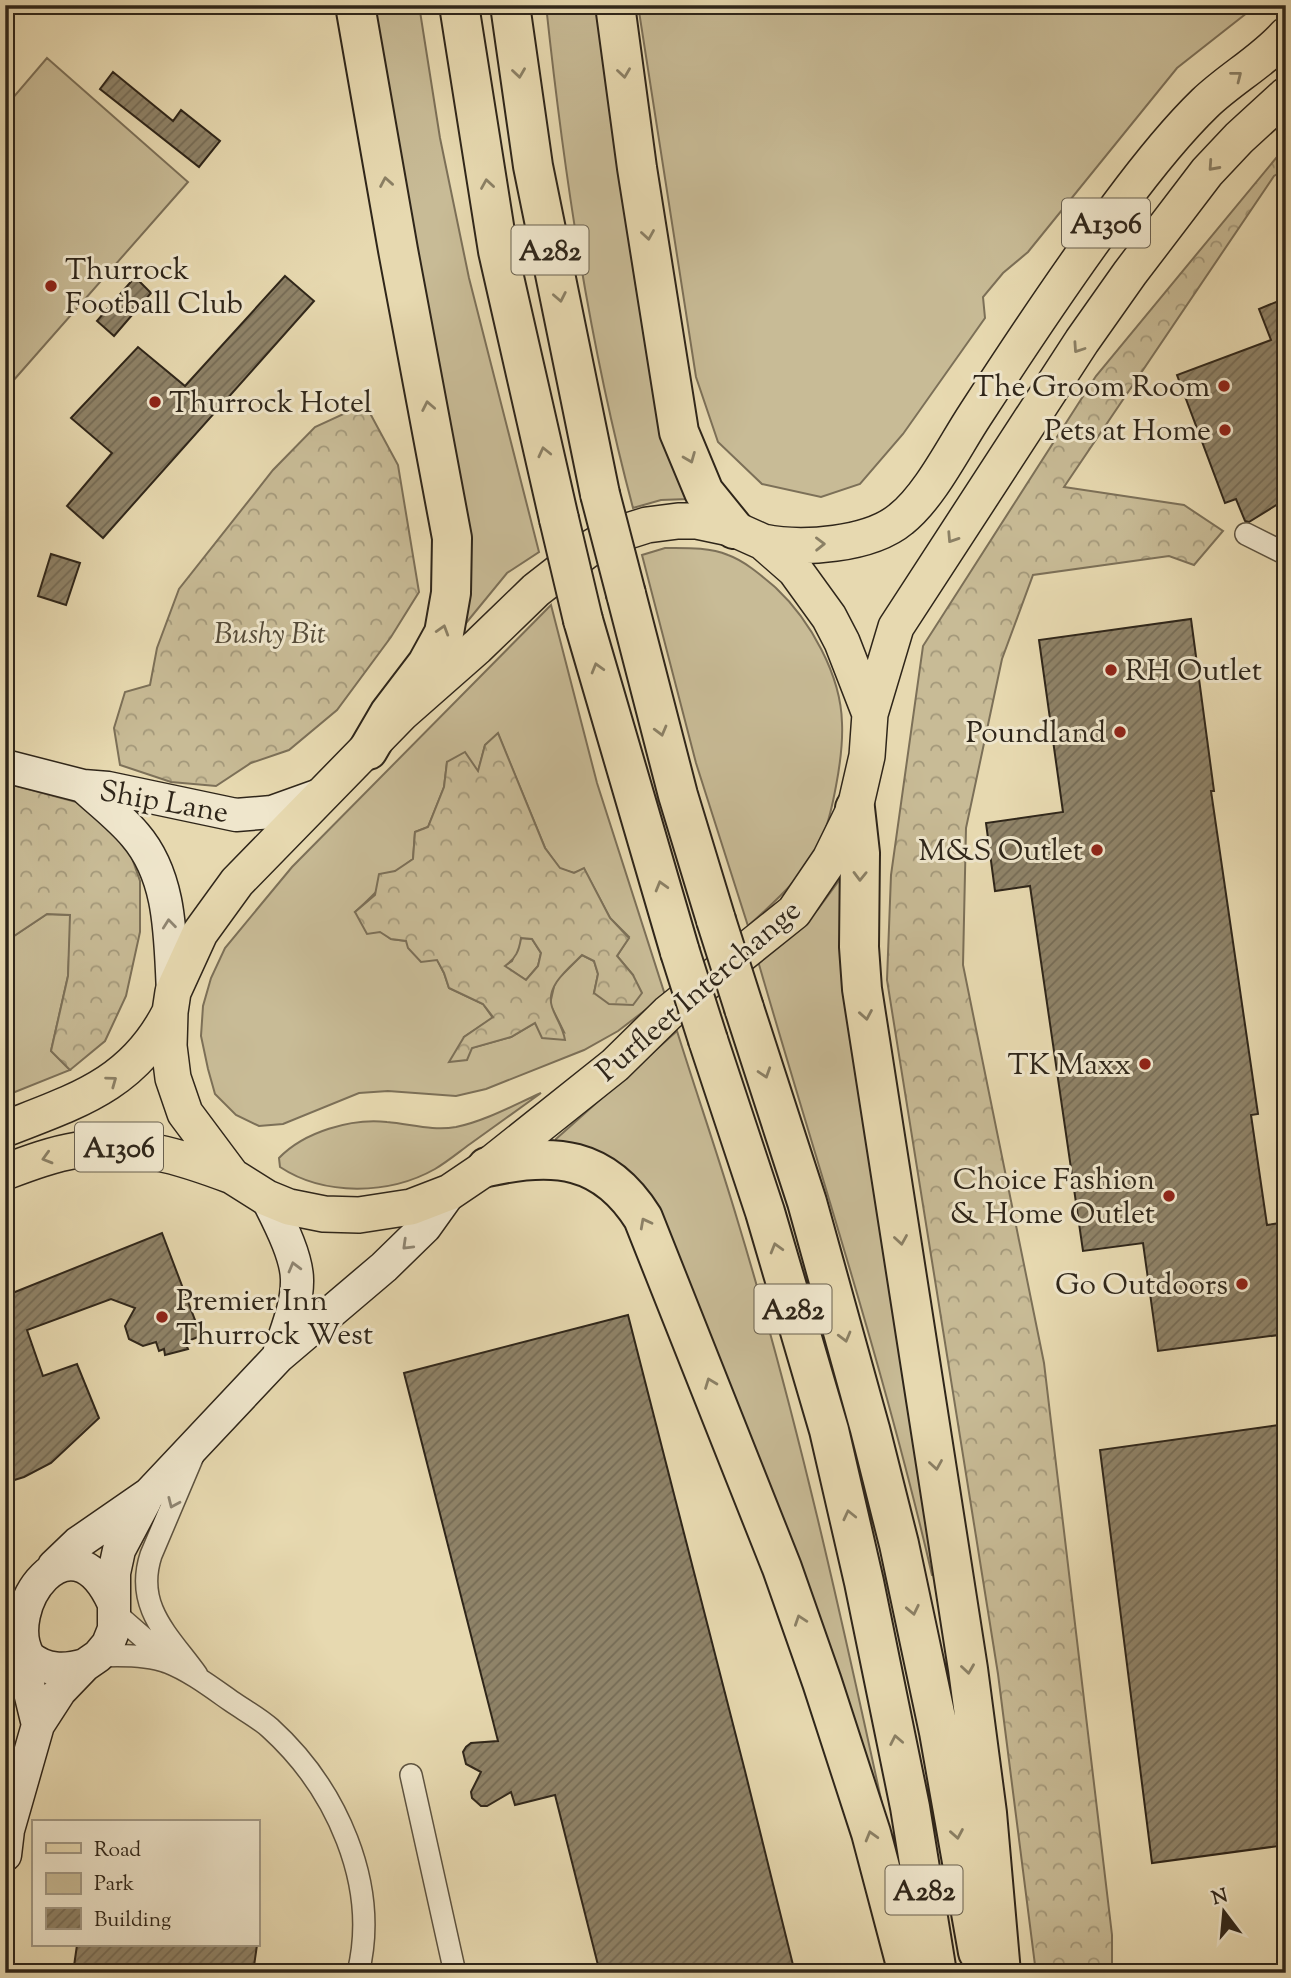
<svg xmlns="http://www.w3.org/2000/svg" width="1291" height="1978" font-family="'Sorts Mill Goudy',serif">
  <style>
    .green { fill: #c8bb96; stroke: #7c7058; stroke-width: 2; fill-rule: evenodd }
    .forest { fill: url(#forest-crowns); stroke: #7c7058; stroke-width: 2; fill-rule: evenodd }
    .building { fill: url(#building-hatch); stroke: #2f261a; stroke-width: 2 }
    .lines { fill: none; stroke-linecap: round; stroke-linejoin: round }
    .street-casing { stroke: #5d5340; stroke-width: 24 }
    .secondary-casing { stroke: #2f261a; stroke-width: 35 }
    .primary-casing { stroke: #2f261a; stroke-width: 38 }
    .highway-casing { stroke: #2f261a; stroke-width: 42 }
    .street { stroke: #efe6cc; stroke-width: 21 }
    .secondary { stroke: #efe6cc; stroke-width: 32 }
    .primary { stroke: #e7d9b0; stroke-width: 35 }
    .highway { stroke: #e7d9b0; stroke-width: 38 }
    .highway-bridge-casing { stroke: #2f261a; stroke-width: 42; stroke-linecap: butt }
    .highway-bridge { stroke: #e7d9b0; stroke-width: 38 }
    .oneway { stroke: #8b8065 }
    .oneway2 { stroke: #8f8673 }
    .poi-dot { fill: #8f2418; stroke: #efe6cc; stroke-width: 2.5 }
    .labels { text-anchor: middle; stroke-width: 6; stroke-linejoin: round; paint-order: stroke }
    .shield { fill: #efe6cc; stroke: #69604f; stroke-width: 2 }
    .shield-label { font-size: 28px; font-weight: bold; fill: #2f261a }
    .poi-label { font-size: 30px; fill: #2f261a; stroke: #efe6cc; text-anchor: end }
    .park-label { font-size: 30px; font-style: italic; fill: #554b39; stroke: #efe6cc }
    .street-label { font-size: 30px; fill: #2f261a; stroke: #efe6cc }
  </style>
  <defs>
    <pattern id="forest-crowns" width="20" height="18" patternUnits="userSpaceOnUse" patternTransform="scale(1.75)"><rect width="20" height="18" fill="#c8bb96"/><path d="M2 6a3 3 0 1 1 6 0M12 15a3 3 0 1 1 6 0" fill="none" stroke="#a3987a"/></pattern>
    <pattern id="building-hatch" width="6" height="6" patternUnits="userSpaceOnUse" patternTransform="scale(1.75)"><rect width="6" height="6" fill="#8f8368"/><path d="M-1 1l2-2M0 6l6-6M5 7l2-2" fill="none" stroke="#756b55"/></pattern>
  </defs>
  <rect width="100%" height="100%" fill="#e7d9b0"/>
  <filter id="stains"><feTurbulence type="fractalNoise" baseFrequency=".00286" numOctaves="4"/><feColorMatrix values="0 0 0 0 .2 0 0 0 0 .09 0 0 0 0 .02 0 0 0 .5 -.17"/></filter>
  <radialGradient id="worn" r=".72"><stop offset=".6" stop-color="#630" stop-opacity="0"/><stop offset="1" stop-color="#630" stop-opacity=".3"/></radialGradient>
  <path class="green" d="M 372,5 L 419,5 L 440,138 L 469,278 L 539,552 L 507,573 L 462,628 Z
    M 546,5 L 599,5 L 635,280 L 662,433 L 688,499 L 661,500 L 633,508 C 589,343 564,174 546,5 Z
    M 638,5 L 1257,5 L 1177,68 L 1028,252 L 1003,273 L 983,297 L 985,318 L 903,434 L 860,484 L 821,497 L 762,484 L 718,442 L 696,377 Z
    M 47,58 L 188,182 L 5,390 L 5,107 Z
    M 665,548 C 686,548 709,547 728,555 C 745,561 762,576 776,588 C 810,620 841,675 842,723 C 843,745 840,765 836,786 C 833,802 830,818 824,833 C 809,872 778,899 748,926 L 696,763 L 642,555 Z
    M 551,605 L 597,783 L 665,995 L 618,1031 L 584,1050 L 486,1089 L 456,1096 L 388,1091 L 359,1093 L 283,1124 L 259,1126 L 236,1115 L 215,1094 L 208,1069 L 201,1036 L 203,1006 L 211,978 L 225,948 L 292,867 ZM 498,734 L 545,848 L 560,869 L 574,873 L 584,869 L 610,918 L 629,937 L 617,956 L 633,975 L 594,993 L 598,974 L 594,961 L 582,955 L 555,982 L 550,1004 L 564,1032 L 535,1023 L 511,1037 L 471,1048 L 464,1037 L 493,1018 L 483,1004 L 449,988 L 444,973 L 437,959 L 407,941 L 391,939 L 355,912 C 375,895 391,874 413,859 L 415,832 L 428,827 L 444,787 L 447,762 L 478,772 L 485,745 Z
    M 841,878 L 940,1574 L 932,1575 C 884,1367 817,1165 758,961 L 792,934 L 818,909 Z
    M 47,914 L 71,915 L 68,976 L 51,1051 L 70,1070 L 5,1096 L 5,942 Z
    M 521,938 L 532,939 L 541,953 L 538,966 L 526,980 L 504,966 L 512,961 Z
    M 677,1031 C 697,1095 719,1158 738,1222 C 797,1416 841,1615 884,1813 L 656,1214 L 556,1142 L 556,1139 Z
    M 541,1093 C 517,1110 494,1127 470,1144 C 459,1152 447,1162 435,1169 C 389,1195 324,1196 280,1167 L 279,1158 C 304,1132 351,1118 387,1122 C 411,1124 432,1131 456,1127 C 485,1121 514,1105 541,1093 Z"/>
  <path class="forest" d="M 1286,146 L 1286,169 L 1274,176 L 1064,487 L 1184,505 L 1223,531 L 1194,565 L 1169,556 L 1033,575 L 1002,659 L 966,828 L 963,965 L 1044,1363 L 1112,1935 L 1112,1973 L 1036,1973 L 998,1674 L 887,980 L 891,875 L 923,646 L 1096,376 Z
    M 365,404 L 398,465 L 419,592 L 391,637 L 337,710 L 289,750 L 251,763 L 216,786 L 171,782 L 120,765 L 114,728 L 125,692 L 150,685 L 157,648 L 179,589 L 273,470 L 315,427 Z
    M 498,733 L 545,848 L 560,868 L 574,873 L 584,868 L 610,918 L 629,938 L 617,956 L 633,975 L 642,993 L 633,1005 L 609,1004 L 594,993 L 598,974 L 594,961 L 582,955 C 569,968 545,986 552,1007 C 556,1019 563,1027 565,1040 L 542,1038 L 535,1023 L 511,1037 L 472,1048 L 467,1060 L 449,1062 L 464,1037 L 493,1017 L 483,1004 L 449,988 L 444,973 L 437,960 L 421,962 L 408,948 L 406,941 L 391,939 L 380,932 L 367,934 L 355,912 L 375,895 L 379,874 L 395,871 L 413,859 L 415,832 L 428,827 L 444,787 L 447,762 L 465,752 L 478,771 L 485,745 ZM 521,938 L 532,939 L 541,953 L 538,966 L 526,980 L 505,966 C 516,958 519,951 521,938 Z
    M 5,783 L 80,803 L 125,838 L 140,881 L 140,932 L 126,996 L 105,1041 L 70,1070 L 51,1051 L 68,976 L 70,915 L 47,914 L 5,942 Z"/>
  <path class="building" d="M 113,72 L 173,121 L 181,110 L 220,141 L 199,167 L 100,89 Z
    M 285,276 L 314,301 L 103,538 L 67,506 L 112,453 L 71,418 L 138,347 L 185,386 Z
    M 135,277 L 151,293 L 114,336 L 97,321 Z
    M 1286,298 L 1286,499 L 1249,522 L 1245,521 L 1236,499 L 1225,503 L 1177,375 L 1271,340 L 1259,309 Z
    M 51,554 L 80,563 L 66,605 L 38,596 Z
    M 1191,619 L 1214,791 L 1211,791 L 1258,1114 L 1251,1115 L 1267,1225 L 1286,1222 L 1286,1334 L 1158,1351 L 1143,1243 L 1083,1251 L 1030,886 L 995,891 L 986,823 L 1063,812 L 1039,640 Z
    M 162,1233 L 201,1336 L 185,1342 L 188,1349 L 165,1355 L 164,1349 L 159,1351 L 156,1342 L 143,1346 L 129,1339 L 125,1326 L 135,1308 L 111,1299 L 27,1330 L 43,1376 L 77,1364 L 99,1418 L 51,1463 L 24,1477 L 5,1483 L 5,1296 Z
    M 628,1315 L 745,1771 L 795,1973 L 600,1973 L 555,1795 L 515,1805 L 511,1792 L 487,1806 L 481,1806 L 472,1798 L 471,1792 L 481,1772 L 466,1764 L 463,1752 L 466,1747 L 471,1743 L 498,1741 L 404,1373 Z
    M 1286,1424 L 1286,1845 L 1152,1863 L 1100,1450 Z
    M 77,1945 L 257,1945 L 253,1973 L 73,1973 Z"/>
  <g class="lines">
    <defs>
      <path id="street" d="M 1246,534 L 1286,554
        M 193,1456 L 151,1555 C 134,1607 169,1636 197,1675
        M 115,1613 L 146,1640 L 166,1662
        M 98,1656 C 119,1655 148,1655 167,1662 C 190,1671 211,1687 231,1701 C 244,1710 259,1718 270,1728 C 336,1788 380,1884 358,1973
        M 411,1775 L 455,1973"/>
      <path id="secondary" d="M 5,766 L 83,786 L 108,788 L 236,815 L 272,812 L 325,793
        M 83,786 C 100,802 120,817 135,835 C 172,878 170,938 173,992
        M 267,1198 C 278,1220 298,1257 297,1282 C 297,1307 285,1333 278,1357
        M 54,1566 L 78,1543 L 149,1494 L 278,1357 L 384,1267 L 425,1227 L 450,1192
        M 25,1654 L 26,1676 L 38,1725
        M 85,1665 C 64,1671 46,1671 29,1657 C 0,1609 70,1510 113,1602
        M 5,1855 L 8,1830 L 38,1725 L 60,1691 L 85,1665 L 98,1656 L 108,1644 L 114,1629 L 114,1573 L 119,1550 L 145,1501"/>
      <path id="primary" d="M 678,521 L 696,521 L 734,529 L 763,542 L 795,570 L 829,617 L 842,642 L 870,714 L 867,756 L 855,808 L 830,859 L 794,912 L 668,1013 L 615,1065 L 487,1167 L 450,1192 L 411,1207 L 359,1215 L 324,1214 L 289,1207 L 267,1198 L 232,1176 L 185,1113 L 173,1078 L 169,1046 L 170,1012 L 173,992 L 200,933 L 237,882 L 402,713 L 477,647 L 536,590 L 586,551 L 609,537 L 647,525 Z
        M 763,542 C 802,550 870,545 901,519 C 930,496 954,447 975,415 C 1021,344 1068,273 1119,205 C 1145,170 1173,134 1205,103 C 1230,79 1263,61 1286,35
        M 870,714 L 896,627 L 1082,341 L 1130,273 L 1207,172 L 1239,138 L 1286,95
        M 5,1129 C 76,1101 133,1085 170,1012
        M 5,1172 C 29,1163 53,1154 78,1150 C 132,1141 182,1157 232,1176"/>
      <path id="highway" d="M 355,5 L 398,250 L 452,538 L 451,593 L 444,633 L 427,664 L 389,714 L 368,750
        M 459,5 L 498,251 L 559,519
        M 510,5 L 533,166 L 600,494
        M 615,5 L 637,168 L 679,432 L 704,492 L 734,529
        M 626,594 L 678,795 L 716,920
        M 583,620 L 680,952
        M 855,808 L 860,853 L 859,947 L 862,989 L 968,1669 L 987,1813 L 1001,1973
        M 744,1008 L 807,1202 L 870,1429 L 899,1544 L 939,1732 L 978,1952
        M 708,1040 L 765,1212 L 829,1430 L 864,1582 L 910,1807 L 937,1973
        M 487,1167 C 554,1152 604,1156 643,1218 L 782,1568 L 822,1682 L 871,1833 L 908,1973"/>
    </defs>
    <use href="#street" class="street-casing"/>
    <use href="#secondary" class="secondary-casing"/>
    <use href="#primary" class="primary-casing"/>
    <use href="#highway" class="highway-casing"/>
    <use href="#street" class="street"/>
    <use href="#secondary" class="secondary"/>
    <use href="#primary" class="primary"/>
    <use href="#highway" class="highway"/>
    <defs>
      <path id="highway-bridge" d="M 600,494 L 626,594
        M 559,519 L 583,620
        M 716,920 L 744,1008
        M 680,952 L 708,1040"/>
    </defs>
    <use href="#highway-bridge" class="highway-bridge-casing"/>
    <use href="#highway-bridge" class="highway-bridge"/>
  </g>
  <defs><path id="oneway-chevron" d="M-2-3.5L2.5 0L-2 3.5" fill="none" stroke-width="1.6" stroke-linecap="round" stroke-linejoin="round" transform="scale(1.75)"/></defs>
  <g class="oneway">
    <use href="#oneway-chevron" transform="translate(519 73) rotate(82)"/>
    <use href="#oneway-chevron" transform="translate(624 73) rotate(82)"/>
    <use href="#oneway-chevron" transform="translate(1237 76) rotate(-38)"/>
    <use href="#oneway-chevron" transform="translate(1213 166) rotate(132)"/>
    <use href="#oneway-chevron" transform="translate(386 182) rotate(-100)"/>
    <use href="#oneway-chevron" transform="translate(487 184) rotate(-99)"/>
    <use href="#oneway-chevron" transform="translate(648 235) rotate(81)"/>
    <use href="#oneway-chevron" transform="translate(560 297) rotate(79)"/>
    <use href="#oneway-chevron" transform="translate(1078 348) rotate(124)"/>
    <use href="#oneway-chevron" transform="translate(428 406) rotate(-101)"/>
    <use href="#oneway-chevron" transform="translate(544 452) rotate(-103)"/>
    <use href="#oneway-chevron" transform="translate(690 458) rotate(68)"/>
    <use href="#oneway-chevron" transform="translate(952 538) rotate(123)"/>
    <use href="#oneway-chevron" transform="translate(820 544) rotate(-1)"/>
    <use href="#oneway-chevron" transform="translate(443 630) rotate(-73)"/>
    <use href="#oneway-chevron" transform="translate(597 668) rotate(-106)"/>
    <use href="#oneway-chevron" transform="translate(661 731) rotate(75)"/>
    <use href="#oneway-chevron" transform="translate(860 876) rotate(91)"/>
    <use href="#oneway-chevron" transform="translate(661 886) rotate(-106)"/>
    <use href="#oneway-chevron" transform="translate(866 1015) rotate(80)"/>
    <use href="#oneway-chevron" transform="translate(765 1073) rotate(72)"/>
    <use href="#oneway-chevron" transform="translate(112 1081) rotate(-36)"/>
    <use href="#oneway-chevron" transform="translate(47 1158) rotate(164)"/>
    <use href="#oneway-chevron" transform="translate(645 1223) rotate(-118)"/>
    <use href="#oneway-chevron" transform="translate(901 1240) rotate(81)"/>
    <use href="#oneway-chevron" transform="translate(776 1248) rotate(-106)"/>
    <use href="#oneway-chevron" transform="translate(845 1337) rotate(75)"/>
    <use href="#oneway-chevron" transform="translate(710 1383) rotate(-111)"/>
    <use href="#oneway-chevron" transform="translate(936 1465) rotate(81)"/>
    <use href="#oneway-chevron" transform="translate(849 1515) rotate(-103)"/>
    <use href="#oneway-chevron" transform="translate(913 1610) rotate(78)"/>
    <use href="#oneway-chevron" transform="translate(800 1620) rotate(-109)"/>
    <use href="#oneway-chevron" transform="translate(968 1669) rotate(82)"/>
    <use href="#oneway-chevron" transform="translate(896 1740) rotate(-101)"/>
    <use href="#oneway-chevron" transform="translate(957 1834) rotate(80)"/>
    <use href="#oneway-chevron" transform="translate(871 1836) rotate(-106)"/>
  </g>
  <g class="oneway2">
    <use href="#oneway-chevron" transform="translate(169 924) rotate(-96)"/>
    <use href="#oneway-chevron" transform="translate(407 1245) rotate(136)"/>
    <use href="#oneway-chevron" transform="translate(294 1267) rotate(-105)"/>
    <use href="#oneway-chevron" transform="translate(173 1503) rotate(114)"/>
  </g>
  <g class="poi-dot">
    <circle cx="51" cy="286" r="7"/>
    <circle cx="1224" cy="386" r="7"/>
    <circle cx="155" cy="402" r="7"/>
    <circle cx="1225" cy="430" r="7"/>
    <circle cx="1111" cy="670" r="7"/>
    <circle cx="1120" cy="732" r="7"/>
    <circle cx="1097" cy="850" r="7"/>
    <circle cx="1145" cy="1064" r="7"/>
    <circle cx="1169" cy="1196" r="7"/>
    <circle cx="1242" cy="1284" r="7"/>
    <circle cx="162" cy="1317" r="7"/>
  </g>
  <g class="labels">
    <g class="shield">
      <rect x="1062" y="198.5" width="88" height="49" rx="5"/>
      <rect x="511.5" y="225.5" width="77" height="49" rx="5"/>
      <rect x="75" y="1122.5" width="88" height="49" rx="5"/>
      <rect x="754.5" y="1284.5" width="77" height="49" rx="5"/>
      <rect x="885.5" y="1865.5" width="77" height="49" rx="5"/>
    </g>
    <g class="shield-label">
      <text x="1106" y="233">A1306</text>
      <text x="550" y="260">A282</text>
      <text x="119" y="1157">A1306</text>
      <text x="793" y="1319">A282</text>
      <text x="924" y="1900">A282</text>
    </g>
    <g class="poi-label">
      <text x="65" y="279" text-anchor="start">Thurrock<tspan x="65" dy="34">Football Club</tspan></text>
      <text x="1210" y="396">The Groom Room</text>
      <text x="169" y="412" text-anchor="start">Thurrock Hotel</text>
      <text x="1211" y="440">Pets at Home</text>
      <text x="1125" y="680" text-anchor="start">RH Outlet</text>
      <text x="1106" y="742">Poundland</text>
      <text x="1083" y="860">M&amp;S Outlet</text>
      <text x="1131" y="1074">TK Maxx</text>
      <text x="1155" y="1189">Choice Fashion<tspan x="1155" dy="34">&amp; Home Outlet</tspan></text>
      <text x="1228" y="1294">Go Outdoors</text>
      <text x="176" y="1310" text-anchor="start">Premier Inn<tspan x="176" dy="34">Thurrock West</tspan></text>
    </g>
    <g class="park-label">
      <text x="270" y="643">Bushy Bit</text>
    </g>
    <g class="street-label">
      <text transform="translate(164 801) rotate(10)" y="10">Ship Lane</text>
      <text transform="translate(698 990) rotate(-41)" y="10">Purfleet Interchange</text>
    </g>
  </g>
  <rect width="1291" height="1978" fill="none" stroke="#e7d9b0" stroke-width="28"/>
  <rect x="7" y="7" width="1277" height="1964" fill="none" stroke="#2f261a" stroke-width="3.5"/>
  <rect x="14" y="14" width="1263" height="1950" fill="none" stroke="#2f261a" stroke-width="2"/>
  <rect x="32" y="1820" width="228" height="126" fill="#efe6cc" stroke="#a29985" stroke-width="2"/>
  <rect x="46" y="1843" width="35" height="10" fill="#e7d9b0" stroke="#a29985" stroke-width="2"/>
  <text x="94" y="1856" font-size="21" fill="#2f261a">Road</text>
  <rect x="46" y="1873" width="35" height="21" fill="#c8bb96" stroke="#a29985" stroke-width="2"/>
  <text x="94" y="1890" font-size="21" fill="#2f261a">Park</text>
  <rect x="46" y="1908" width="35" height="21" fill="url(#building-hatch)" stroke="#a29985" stroke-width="2"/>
  <text x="94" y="1926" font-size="21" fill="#2f261a">Building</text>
  <g transform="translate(1224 1912) rotate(344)" stroke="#efe6cc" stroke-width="5" paint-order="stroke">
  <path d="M0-5L12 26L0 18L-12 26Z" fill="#2f261a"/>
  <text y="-10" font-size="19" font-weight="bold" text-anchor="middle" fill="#2f261a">N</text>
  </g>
  <rect width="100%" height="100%" filter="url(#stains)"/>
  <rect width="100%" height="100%" fill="url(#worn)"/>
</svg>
